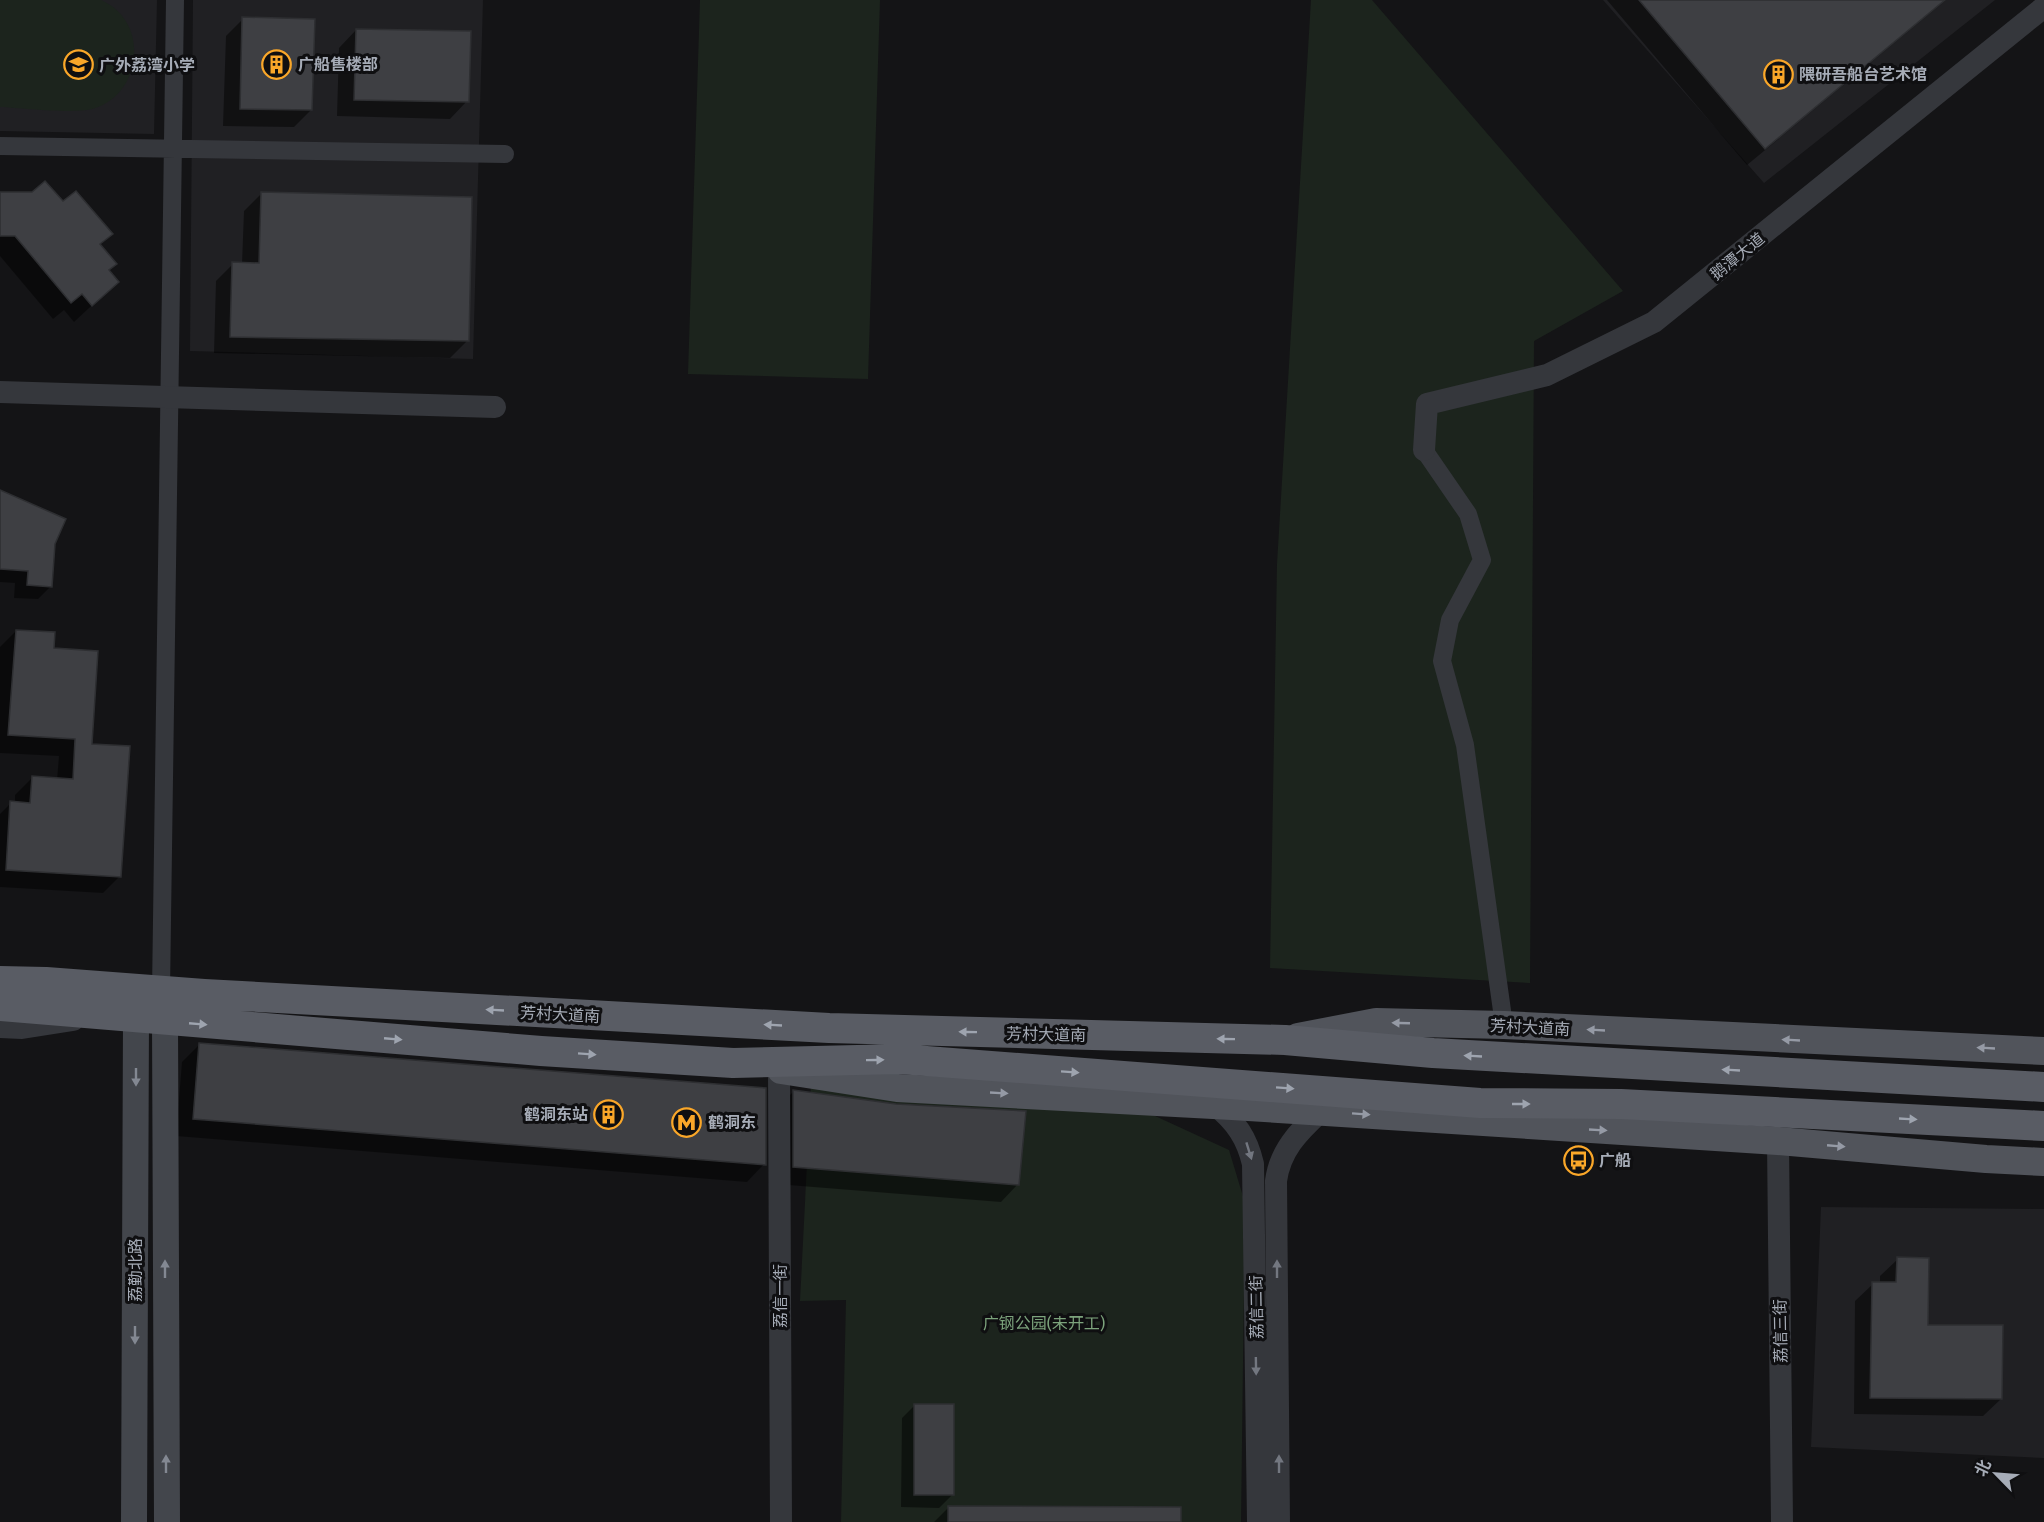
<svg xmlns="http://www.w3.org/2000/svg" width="2044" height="1522" font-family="'Fira Sans','Noto Sans SC',sans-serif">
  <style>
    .built { fill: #202023 }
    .green { fill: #1c241d }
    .shadow { fill: #0007 }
    .building { fill: #3e3f43; stroke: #2e2f32; stroke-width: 1.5 }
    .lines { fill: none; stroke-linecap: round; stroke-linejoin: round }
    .minor { stroke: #35373c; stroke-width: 18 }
    .tertiary { stroke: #35373c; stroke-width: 22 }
    .secondary { stroke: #43464c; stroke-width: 26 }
    .primary { stroke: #51545b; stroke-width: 28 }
    .trunk { stroke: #595c64; stroke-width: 30 }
    .oneway { fill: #9ea4af }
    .oneway2 { fill: #959aa5 }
    .oneway3 { fill: #838892 }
    .oneway4 { fill: #737780 }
    .labels { text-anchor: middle; stroke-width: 6; stroke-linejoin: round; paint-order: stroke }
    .poi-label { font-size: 16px; font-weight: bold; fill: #a6acb7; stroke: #0f0f11; text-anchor: start }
    .street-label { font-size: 16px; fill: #a6acb7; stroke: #0f0f11 }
    .park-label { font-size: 16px; fill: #7ca37c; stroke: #0f0f11 }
  </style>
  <rect width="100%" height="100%" fill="#141416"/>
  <path class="built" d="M 0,0 L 157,0 L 154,134 L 0,131 Z
    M 193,0 L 483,0 L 473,359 L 190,351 Z
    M 1603,0 L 1995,0 L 1764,183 Z
    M 1821,1207 L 2044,1209 L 2044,1458 L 1811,1447 Z"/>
  <path class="green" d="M 0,0 L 101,0 C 150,21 143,95 92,109 C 72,114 23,108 0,107 Z
    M 700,0 L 880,0 L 868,379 L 688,374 Z
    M 1311,0 L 1372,0 L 1623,291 L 1534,341 L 1530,983 L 1270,968 L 1277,564 Z
    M 811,1084 L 1153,1115 L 1229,1150 L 1245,1203 L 1241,1522 L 841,1522 L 846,1300 L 800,1301 Z"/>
  <path class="shadow" d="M 1607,0 L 1946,0 L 1747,165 Z
    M 243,19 L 311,110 L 294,127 L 223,126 L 226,36 Z
    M 356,30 L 467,101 L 450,119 L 337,116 L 339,48 Z
    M 0,194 L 63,203 L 111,234 L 99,245 L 108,271 L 117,282 L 74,322 L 64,310 L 53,319 L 0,256 Z
    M 261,194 L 467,341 L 450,358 L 214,353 L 216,281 L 233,264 L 242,264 L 244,211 Z
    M 0,491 L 51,586 L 38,599 L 14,598 L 15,583 L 0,582 Z
    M 16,631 L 53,650 L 91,746 L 120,876 L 103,893 L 0,887 L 0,814 L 11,803 L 15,803 L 15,795 L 32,778 L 57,780 L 59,756 L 0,753 L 0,647 Z
    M 199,1045 L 764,1164 L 747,1182 L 176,1136 L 182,1062 Z
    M 793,1092 L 896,1106 L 1018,1184 L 1001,1202 L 776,1184 L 776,1109 Z
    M 1898,1259 L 1926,1326 L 2001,1399 L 1983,1416 L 1854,1414 L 1855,1301 L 1873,1284 L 1880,1284 L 1880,1276 Z
    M 915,1405 L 952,1495 L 939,1508 L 901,1507 L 902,1418 Z
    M 949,1507 L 1179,1522 L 934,1522 Z"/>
  <path class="building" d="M 1639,0 L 1945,0 L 1765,149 Z
    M 242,17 L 315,19 L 312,110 L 240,109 Z
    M 356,29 L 471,31 L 469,102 L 354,100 Z
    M 45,181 L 63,201 L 76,191 L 113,234 L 100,244 L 117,264 L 109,270 L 119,282 L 92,306 L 82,294 L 71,303 L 15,236 L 0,236 L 0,192 L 32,192 Z
    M 261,192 L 472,197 L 469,341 L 230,337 L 232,262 L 259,263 Z
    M 0,490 L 66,519 L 55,544 L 52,587 L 27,585 L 28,571 L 0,569 Z
    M 16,630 L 55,632 L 54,648 L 98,651 L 92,744 L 130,746 L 121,877 L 6,870 L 10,801 L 30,803 L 32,776 L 73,779 L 75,739 L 8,735 Z
    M 199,1043 L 766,1088 L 766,1165 L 193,1119 Z
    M 793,1090 L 896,1104 L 1026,1111 L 1019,1185 L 793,1167 Z
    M 1897,1257 L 1929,1258 L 1928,1325 L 2003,1325 L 2002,1399 L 1870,1398 L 1872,1282 L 1896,1282 Z
    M 914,1404 L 954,1404 L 954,1495 L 914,1495 Z
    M 948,1506 L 1181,1507 L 1181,1522 L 948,1522 Z"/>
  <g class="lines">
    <path class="minor" d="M 0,146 L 505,154
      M 1424,450 L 1468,514 L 1482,560 L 1450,620 L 1442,661 L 1465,745 L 1504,1025
      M 161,991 L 175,0"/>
    <path class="tertiary" d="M 0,392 L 495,407
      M 1424,450 L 1427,404 L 1547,375 L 1654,322 L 2044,7
      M 0,1027 L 22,1028 L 73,1020
      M 779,1070 L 781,1522
      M 1215,1105 C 1236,1122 1247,1138 1253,1164 L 1258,1522
      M 1778,1141 L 1782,1522
      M 1279,1522 L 1276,1181 C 1280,1151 1298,1132 1320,1112"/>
    <path class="secondary" d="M 165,1021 L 167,1522
      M 134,1522 L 136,1018"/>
    <path class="primary" d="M 1298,1037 L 1376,1022 L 1504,1025 L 2044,1051
      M 781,1070 L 897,1088 L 1232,1106 L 1778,1141 L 1986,1159 L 2044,1162"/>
    <path class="trunk" d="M 0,981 L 46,982 L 204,994 L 829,1028 L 1285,1040 L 1433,1053 L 2044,1087
      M 0,1006 L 541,1051 L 733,1063 L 900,1059 L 1480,1103 L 1621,1104 L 2044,1126"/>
  </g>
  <defs><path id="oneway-solid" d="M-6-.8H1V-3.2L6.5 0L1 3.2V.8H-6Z" transform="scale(1.5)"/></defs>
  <g class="oneway">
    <use href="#oneway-solid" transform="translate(495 1010) rotate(-177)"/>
    <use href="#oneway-solid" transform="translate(198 1024) rotate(5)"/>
    <use href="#oneway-solid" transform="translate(773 1025) rotate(-177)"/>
    <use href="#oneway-solid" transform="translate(968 1032) rotate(-179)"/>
    <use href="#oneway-solid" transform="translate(393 1039) rotate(5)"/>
    <use href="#oneway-solid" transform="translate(1226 1039) rotate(-179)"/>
    <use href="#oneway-solid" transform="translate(587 1054) rotate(4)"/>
    <use href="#oneway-solid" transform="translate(1473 1056) rotate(-177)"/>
    <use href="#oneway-solid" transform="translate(875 1060) rotate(-1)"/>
    <use href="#oneway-solid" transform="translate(1731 1070) rotate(-177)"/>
    <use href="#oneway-solid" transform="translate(1070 1072) rotate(4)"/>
    <use href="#oneway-solid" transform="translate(1285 1088) rotate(4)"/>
    <use href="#oneway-solid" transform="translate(1521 1104)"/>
    <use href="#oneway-solid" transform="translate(1908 1119) rotate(3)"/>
  </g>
  <g class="oneway2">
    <use href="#oneway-solid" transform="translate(1401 1023) rotate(-178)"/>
    <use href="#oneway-solid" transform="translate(1596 1030) rotate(-177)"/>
    <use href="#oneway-solid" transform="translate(1791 1040) rotate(-177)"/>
    <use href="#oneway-solid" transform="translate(1986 1048) rotate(-177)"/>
    <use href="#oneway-solid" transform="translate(999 1093) rotate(3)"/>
    <use href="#oneway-solid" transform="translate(1361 1114) rotate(4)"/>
    <use href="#oneway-solid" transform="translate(1598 1130) rotate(3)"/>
    <use href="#oneway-solid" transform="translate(1836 1146) rotate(5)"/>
  </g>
  <g class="oneway3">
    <use href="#oneway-solid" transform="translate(136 1077) rotate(90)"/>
    <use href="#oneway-solid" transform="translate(165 1269) rotate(-90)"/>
    <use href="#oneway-solid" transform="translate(135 1335) rotate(90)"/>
    <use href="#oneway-solid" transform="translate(166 1464) rotate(-90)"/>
  </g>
  <g class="oneway4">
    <use href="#oneway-solid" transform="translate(1249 1151) rotate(73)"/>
    <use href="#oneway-solid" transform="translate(1277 1269) rotate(-90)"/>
    <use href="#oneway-solid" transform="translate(1256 1366) rotate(89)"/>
    <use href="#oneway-solid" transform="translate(1279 1464) rotate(-90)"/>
  </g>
  <defs>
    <symbol id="building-ring" viewBox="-11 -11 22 22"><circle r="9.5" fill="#0f0f11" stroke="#faa729" stroke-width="1.5"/><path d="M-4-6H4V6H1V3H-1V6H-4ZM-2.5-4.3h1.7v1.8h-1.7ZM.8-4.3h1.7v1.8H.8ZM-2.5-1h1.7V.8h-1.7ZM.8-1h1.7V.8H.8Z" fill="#faa729"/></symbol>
    <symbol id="school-ring" viewBox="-11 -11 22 22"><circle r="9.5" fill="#0f0f11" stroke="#faa729" stroke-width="1.5"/><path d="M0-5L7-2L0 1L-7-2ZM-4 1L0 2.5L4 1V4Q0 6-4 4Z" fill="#faa729"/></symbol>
    <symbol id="metro-ring" viewBox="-11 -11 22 22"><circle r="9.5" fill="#0f0f11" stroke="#faa729" stroke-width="1.5"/><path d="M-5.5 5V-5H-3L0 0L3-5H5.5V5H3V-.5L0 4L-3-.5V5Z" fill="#faa729"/></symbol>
    <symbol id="bus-ring" viewBox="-11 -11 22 22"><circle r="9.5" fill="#0f0f11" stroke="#faa729" stroke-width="1.5"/><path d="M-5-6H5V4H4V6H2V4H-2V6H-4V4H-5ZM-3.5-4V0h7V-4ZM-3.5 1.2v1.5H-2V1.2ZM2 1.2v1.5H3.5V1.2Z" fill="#faa729"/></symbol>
  </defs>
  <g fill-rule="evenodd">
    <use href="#building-ring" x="260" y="48" width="33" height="33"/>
    <use href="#school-ring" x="62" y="48" width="33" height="33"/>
    <use href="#building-ring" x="1762" y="58" width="33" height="33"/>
    <use href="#building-ring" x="592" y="1098" width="33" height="33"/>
    <use href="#metro-ring" x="670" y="1106" width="33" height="33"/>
    <use href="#bus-ring" x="1562" y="1144" width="33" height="33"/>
  </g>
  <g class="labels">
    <g class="poi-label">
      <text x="298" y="70">广船售楼部</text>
      <text x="99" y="71">广外荔湾小学</text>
      <text x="1799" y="80">隈研吾船台艺术馆</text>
      <text x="588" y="1120" text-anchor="end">鹤洞东站</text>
      <text x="708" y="1128">鹤洞东</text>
      <text x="1599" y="1166">广船</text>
    </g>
    <g class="street-label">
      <text transform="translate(1737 256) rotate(-39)" y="6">鹅潭大道</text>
      <text transform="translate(560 1014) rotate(3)" y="6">芳村大道南</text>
      <text transform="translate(1530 1027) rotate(3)" y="6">芳村大道南</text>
      <text transform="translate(1046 1034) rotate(1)" y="6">芳村大道南</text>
      <text transform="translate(135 1270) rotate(-90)" y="6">荔勤北路</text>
      <text transform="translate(780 1296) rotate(-90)" y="6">荔信一街</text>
      <text transform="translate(1256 1307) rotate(-91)" y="6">荔信二街</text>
      <text transform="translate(1780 1331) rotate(-91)" y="6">荔信三街</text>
    </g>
    <g class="park-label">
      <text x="1044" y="1329">广钢公园(未开工)</text>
    </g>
  </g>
  <g transform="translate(1996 1474) rotate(295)" stroke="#0f0f11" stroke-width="4.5" paint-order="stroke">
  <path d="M0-4.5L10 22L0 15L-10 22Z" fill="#a6acb7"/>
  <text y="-9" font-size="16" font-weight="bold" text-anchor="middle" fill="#a6acb7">北</text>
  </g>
</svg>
